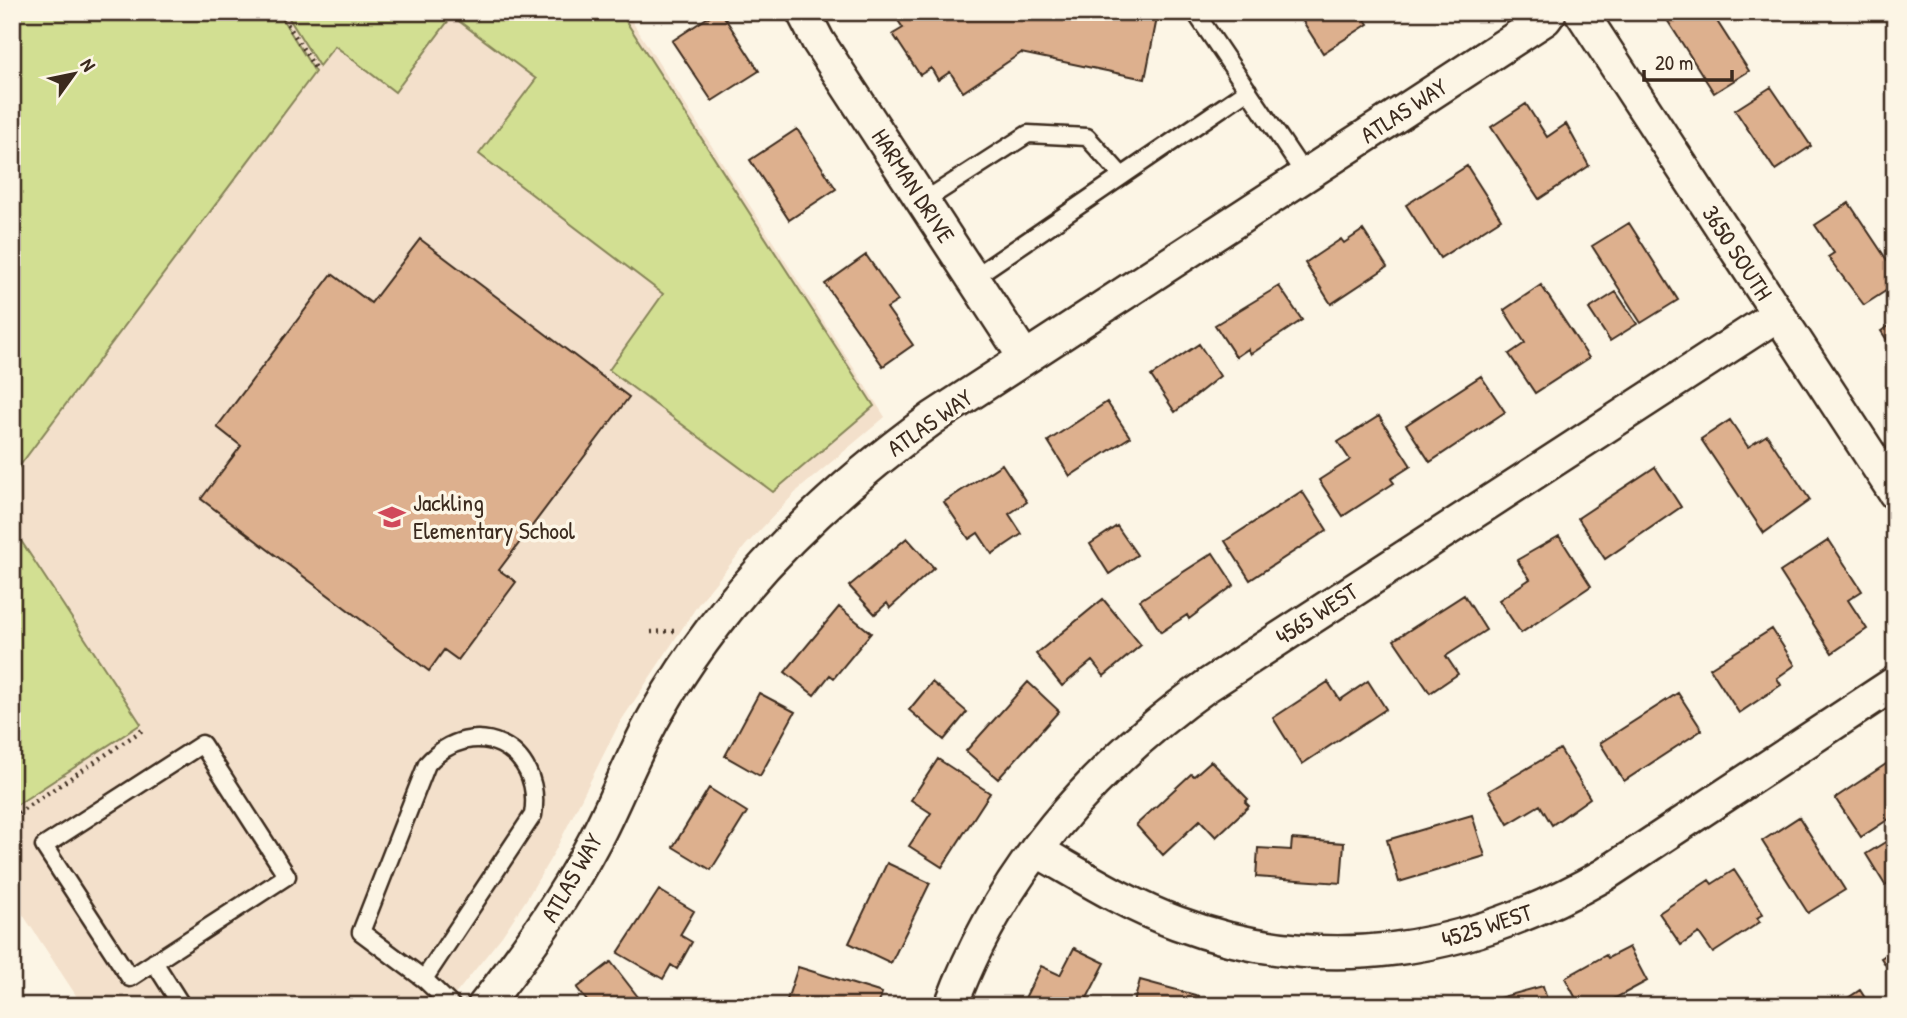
<svg xmlns="http://www.w3.org/2000/svg" width="1907" height="1018" font-family="'Patrick Hand',sans-serif">
  <style>
    .built { fill: #f3e0cb }
    .green { fill: #d2df92; stroke: #868458; stroke-width: 2 }
    .building { fill: #ddb08e; stroke: #3b2a1e; stroke-width: 2 }
    .lines { fill: none; stroke-linecap: round; stroke-linejoin: round }
    .lane-casing { stroke: #3b2a1e; stroke-width: 21 }
    .street-casing { stroke: #3b2a1e; stroke-width: 37 }
    .path { stroke: #3b2a1e; stroke-width: 4.5; stroke-dasharray: 2 5; stroke-linecap: butt }
    .lane { stroke: #fcf5e5; stroke-width: 16 }
    .street { stroke: #fcf5e5; stroke-width: 32 }
    .labels { text-anchor: middle; stroke-width: 7; stroke-linejoin: round; paint-order: stroke }
    .street-label { font-size: 24px; fill: #3b2a1e; stroke: #fcf5e5 }
    .poi-label { font-size: 24px; fill: #3b2a1e; stroke: #fcf5e5; text-anchor: start }
  </style>
  <rect width="100%" height="100%" fill="#fcf5e5"/>
  <filter id="ink" filterUnits="userSpaceOnUse"><feTurbulence type="fractalNoise" baseFrequency=".0143" numOctaves="2"/><feDisplacementMap in="SourceGraphic" scale="14" xChannelSelector="R" yChannelSelector="G"/><feConvolveMatrix kernelMatrix="1 2 1 2 8 2 1 2 1" color-interpolation-filters="sRGB"/></filter>
  <g filter="url(#ink)">
    <path class="built" d="M 12,12 L 626,12 L 885,417 L 798,490 L 746,545 L 699,603 L 619,724 L 555,851 L 526,900 L 502,936 L 446,1006 L 83,1006 L 12,898 Z"/>
    <path class="green" d="M 12,12 L 278,12 L 315,72 L 12,476 Z
      M 285,12 L 620,12 L 874,406 L 773,492 L 609,370 L 663,294 L 479,154 L 536,79 L 452,16 L 395,92 L 335,46 L 319,66 Z
      M 12,527 L 141,724 L 12,808 Z"/>
    <path class="building" d="M 716,12 L 721,12 L 759,71 L 712,101 L 672,41 Z
      M 907,12 L 1127,12 L 1157,18 L 1145,79 L 1021,53 L 963,92 L 950,72 L 938,80 L 931,68 L 920,75 L 893,34 L 903,28 L 897,19 Z
      M 1297,12 L 1360,12 L 1368,24 L 1323,53 Z
      M 1662,12 L 1711,12 L 1749,71 L 1714,93 Z
      M 1771,87 L 1811,146 L 1775,170 L 1735,110 Z
      M 1526,104 L 1547,137 L 1566,124 L 1589,166 L 1539,199 L 1491,127 Z
      M 797,129 L 836,189 L 789,220 L 750,160 Z
      M 1467,166 L 1501,219 L 1440,258 L 1406,205 Z
      M 1849,203 L 1895,272 L 1895,285 L 1864,305 L 1828,257 L 1834,253 L 1815,225 Z
      M 1629,223 L 1678,300 L 1641,323 L 1592,246 Z
      M 1363,230 L 1387,267 L 1331,304 L 1305,263 L 1341,239 L 1344,243 Z
      M 420,239 L 629,397 L 499,570 L 516,582 L 458,660 L 444,650 L 429,671 L 201,499 L 241,446 L 217,427 L 332,274 L 371,303 Z
      M 866,255 L 898,301 L 887,308 L 913,345 L 883,366 L 825,284 Z
      M 1541,285 L 1589,358 L 1535,393 L 1509,354 L 1525,343 L 1504,310 Z
      M 1279,286 L 1302,320 L 1251,354 L 1248,349 L 1236,357 L 1215,325 Z
      M 1616,292 L 1637,324 L 1610,341 L 1589,309 Z
      M 1895,322 L 1895,352 L 1881,331 Z
      M 1199,344 L 1220,376 L 1175,412 L 1151,376 Z
      M 1481,376 L 1505,412 L 1430,462 L 1406,425 Z
      M 1107,402 L 1130,437 L 1070,476 L 1048,441 Z
      M 1379,416 L 1411,466 L 1391,479 L 1394,483 L 1343,516 L 1319,480 L 1350,460 L 1338,442 Z
      M 1730,420 L 1748,447 L 1767,435 L 1810,500 L 1764,533 L 1701,439 Z
      M 1002,464 L 1027,502 L 1009,514 L 1022,534 L 992,554 L 978,533 L 969,539 L 944,502 Z
      M 1655,467 L 1681,507 L 1605,559 L 1578,518 Z
      M 1302,491 L 1327,530 L 1250,580 L 1225,541 Z
      M 1117,526 L 1137,555 L 1109,574 L 1090,544 Z
      M 1559,536 L 1591,586 L 1521,633 L 1499,600 L 1530,579 L 1517,560 Z
      M 907,538 L 934,568 L 890,608 L 887,603 L 875,614 L 849,586 Z
      M 1829,540 L 1862,591 L 1848,600 L 1867,629 L 1832,653 L 1780,572 Z
      M 1213,553 L 1234,585 L 1189,619 L 1187,615 L 1161,632 L 1140,600 Z
      M 1464,595 L 1486,630 L 1446,656 L 1458,674 L 1430,693 L 1394,640 Z
      M 1103,599 L 1141,645 L 1104,676 L 1092,661 L 1062,686 L 1036,654 Z
      M 839,607 L 871,633 L 834,678 L 830,675 L 814,695 L 785,672 Z
      M 1772,629 L 1795,665 L 1777,678 L 1781,685 L 1739,713 L 1710,668 Z
      M 1368,681 L 1386,709 L 1302,764 L 1273,718 L 1328,682 L 1340,700 Z
      M 932,682 L 967,712 L 944,740 L 909,710 Z
      M 1028,682 L 1059,711 L 998,779 L 966,751 Z
      M 759,693 L 795,712 L 760,776 L 725,756 Z
      M 1678,693 L 1702,730 L 1624,781 L 1600,743 Z
      M 1560,749 L 1590,798 L 1552,825 L 1540,805 L 1508,824 L 1489,791 Z
      M 1895,758 L 1895,815 L 1861,837 L 1835,798 Z
      M 938,759 L 990,793 L 942,867 L 909,846 L 931,813 L 911,800 Z
      M 1211,761 L 1248,799 L 1245,802 L 1249,806 L 1216,837 L 1200,820 L 1163,855 L 1136,825 L 1191,774 L 1194,776 Z
      M 709,788 L 747,812 L 711,870 L 673,847 Z
      M 1472,815 L 1485,856 L 1399,882 L 1387,840 Z
      M 1799,817 L 1845,890 L 1808,913 L 1762,841 Z
      M 1895,836 L 1895,879 L 1885,885 L 1866,854 Z
      M 1292,839 L 1344,843 L 1341,883 L 1256,877 L 1258,848 L 1291,850 Z
      M 887,863 L 930,883 L 891,963 L 849,943 Z
      M 1734,870 L 1763,914 L 1757,918 L 1760,922 L 1713,953 L 1699,933 L 1681,945 L 1659,913 L 1709,880 L 1712,884 Z
      M 659,890 L 694,911 L 680,935 L 692,942 L 677,969 L 671,965 L 663,979 L 618,953 Z
      M 1629,947 L 1647,981 L 1601,1006 L 1580,1006 L 1565,978 L 1606,955 L 1608,958 Z
      M 1074,948 L 1105,963 L 1083,1006 L 1021,1006 L 1041,966 L 1060,975 Z
      M 1895,949 L 1895,979 L 1881,958 Z
      M 611,962 L 645,1006 L 591,1006 L 577,988 Z
      M 798,967 L 882,993 L 878,1006 L 785,1006 Z
      M 1140,980 L 1199,996 L 1196,1006 L 1133,1006 Z
      M 1543,986 L 1549,1006 L 1469,1006 Z
      M 1895,988 L 1895,1004 L 1888,993 Z
      M 1860,990 L 1870,1006 L 1836,1006 Z"/>
    <g class="lines">
      <defs>
        <path id="lane" d="M 1195,12 L 1305,175
          M 924,201 L 1028,134 L 1087,137 L 1122,176
          M 973,278 L 1248,90
          M 202,744 L 287,876 L 130,978 L 44,846 Z
          M 154,962 L 182,1006
          M 424,979 L 533,815 C 544,747 473,712 427,764 L 361,932 L 424,979 L 452,1006"/>
        <path id="street" d="M 803,12 L 818,41 L 1025,358
          M 1581,12 L 1895,493
          M 1036,850 C 1082,876 1127,905 1177,923 C 1325,978 1470,952 1604,875 L 1895,683
          M 484,1006 C 526,953 564,899 596,838 C 617,798 633,754 656,714 C 724,594 822,498 933,418 L 1545,19 L 1550,12
          M 951,1006 C 1000,873 1094,766 1208,685 L 1777,315"/>
      </defs>
      <use href="#lane" class="lane-casing"/>
      <use href="#street" class="street-casing"/>
      <path class="path" d="M 280,12 L 317,71
        M 651,632 L 674,631
        M 12,817 L 144,729"/>
      <use href="#lane" class="lane"/>
      <use href="#street" class="street"/>
    </g>
  </g>
  <defs>
    <symbol id="school-bare" viewBox="-9 -9 18 18"><path d="M0-5L7-2L0 1L-7-2ZM-4 1L0 2.5L4 1V4Q0 6-4 4Z" fill="#d1495b" stroke="#fcf5e5" stroke-width="2.5" paint-order="stroke"/></symbol>
  </defs>
  <g fill-rule="evenodd">
    <use href="#school-bare" x="373" y="498" width="38" height="38"/>
  </g>
  <g class="labels">
    <g class="street-label">
      <text transform="translate(1404 111) rotate(-33)" y="8">ATLAS WAY</text>
      <text transform="translate(913 186) rotate(57)" y="8">HARMAN DRIVE</text>
      <text transform="translate(1737 253) rotate(57)" y="8">3650 SOUTH</text>
      <text transform="translate(930 423) rotate(-35)" y="8">ATLAS WAY</text>
      <text transform="translate(1317 614) rotate(-33)" y="8">4565 WEST</text>
      <text transform="translate(572 878) rotate(-60)" y="8">ATLAS WAY</text>
      <text transform="translate(1487 926) rotate(-18)" y="8">4525 WEST</text>
    </g>
    <g class="poi-label">
      <text x="413" y="511">Jackling<tspan x="413" dy="28">Elementary School</tspan></text>
    </g>
  </g>
  <rect width="1907" height="1018" fill="none" stroke="#fcf5e5" stroke-width="42"/>
  <rect x="21" y="21" width="1865" height="976" fill="none" stroke="#3b2a1e" stroke-width="2.5" filter="url(#ink)"/>
  <g transform="translate(74 74) rotate(57)" stroke="#fcf5e5" stroke-width="5" paint-order="stroke">
  <path d="M0-5L12 26L0 18L-12 26Z" fill="#3b2a1e"/>
  <text y="-10" font-size="19" font-weight="bold" text-anchor="middle" fill="#3b2a1e">N</text>
  </g>
  <path d="M1644 70v10h88v-10" fill="none" stroke="#3b2a1e" stroke-width="3.5"/>
  <text x="1655" y="70" font-size="21" fill="#3b2a1e" stroke="#fcf5e5" stroke-width="5" paint-order="stroke">20 m</text>
</svg>
